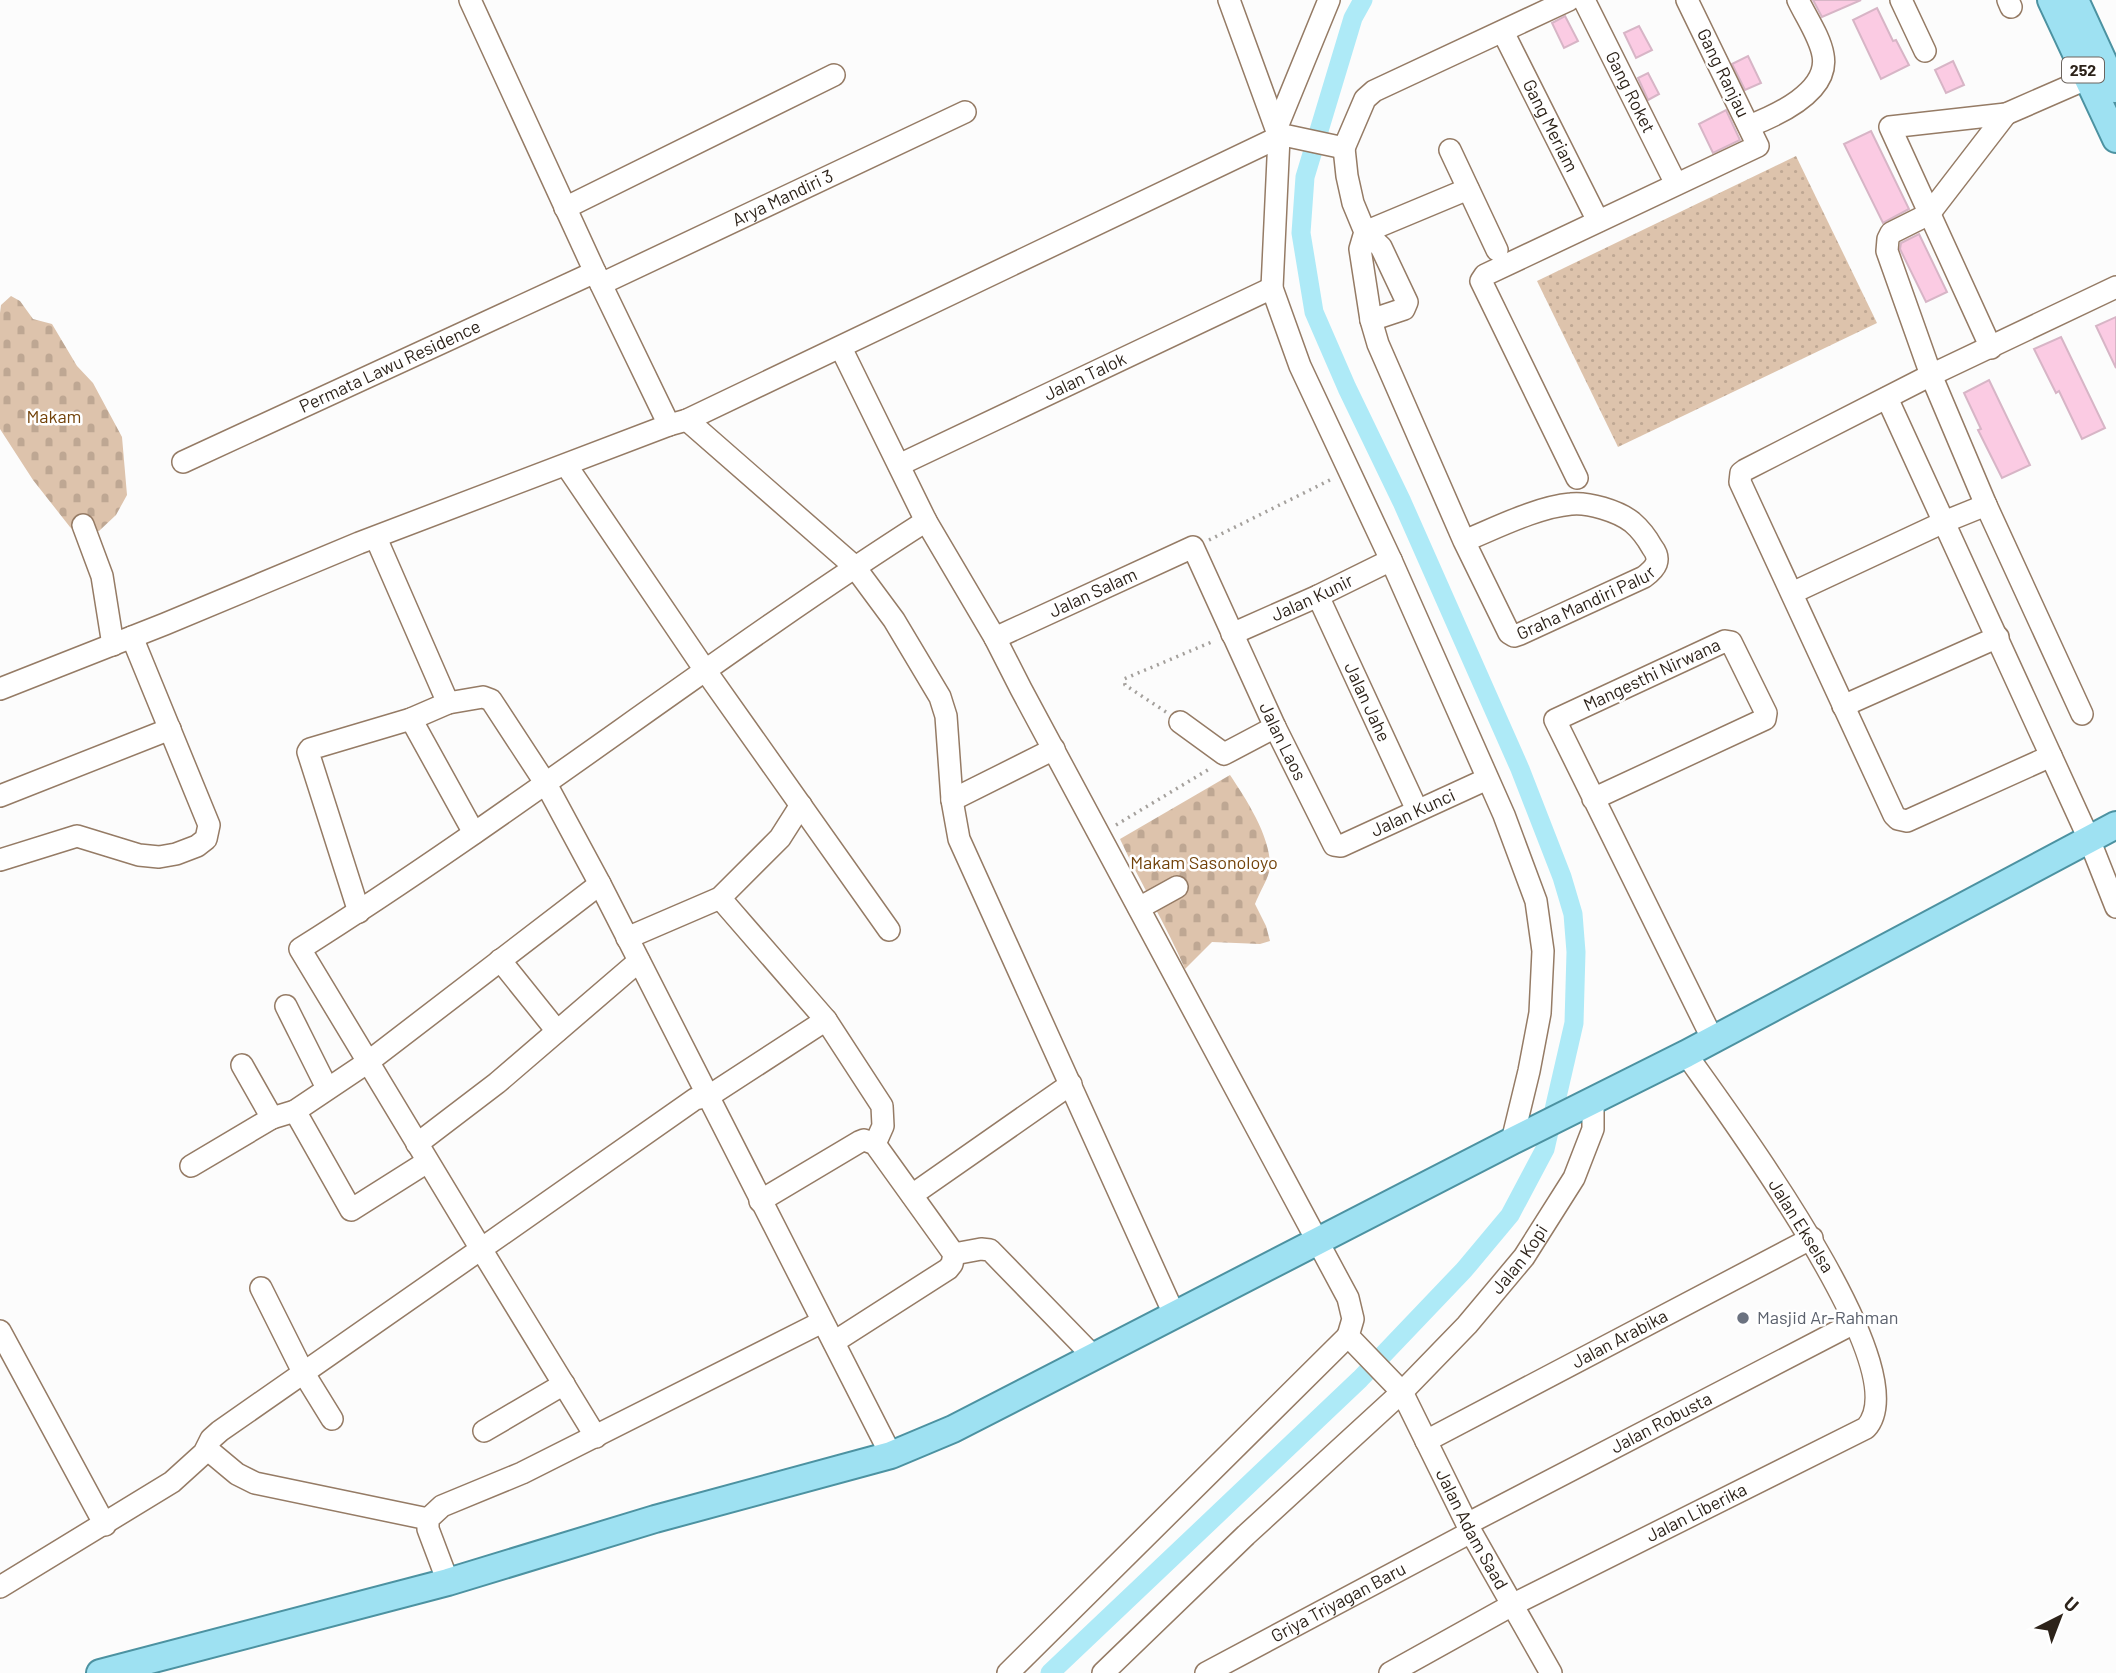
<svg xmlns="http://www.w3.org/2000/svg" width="2116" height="1673" font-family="Barlow,sans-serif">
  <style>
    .grass { fill: url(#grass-dots) }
    .cemetery { fill: url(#cemetery-stones) }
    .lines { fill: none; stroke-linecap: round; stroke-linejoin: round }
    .canal { stroke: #aeeaf7; stroke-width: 19 }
    .building { fill: #fbcbe3; stroke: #d7b5c6; stroke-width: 2 }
    .minor-casing { stroke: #957b65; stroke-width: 24 }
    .major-casing { stroke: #4c92a1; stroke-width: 30 }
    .path { stroke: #a4a09c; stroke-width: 3.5; stroke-dasharray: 2 5; stroke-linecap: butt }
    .minor { stroke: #fff; stroke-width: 21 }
    .major { stroke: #9ee1f2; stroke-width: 26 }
    .worship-dot { fill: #6b7280; stroke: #fff; stroke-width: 2.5 }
    .labels { text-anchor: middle; stroke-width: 5; stroke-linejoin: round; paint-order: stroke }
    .shield { fill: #fff; stroke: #6c655f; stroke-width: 2 }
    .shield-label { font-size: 16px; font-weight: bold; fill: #2d231a }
    .street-label { font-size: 18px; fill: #2d231a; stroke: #fff }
    .park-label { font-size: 18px; fill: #724209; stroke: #fff }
    .worship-label { font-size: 18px; fill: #5b616d; stroke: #fff; text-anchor: start }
  </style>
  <defs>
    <pattern id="grass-dots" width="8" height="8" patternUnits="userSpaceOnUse" patternTransform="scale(1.75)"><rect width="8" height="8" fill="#ddc3ac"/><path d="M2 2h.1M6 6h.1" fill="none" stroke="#bea793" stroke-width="1.8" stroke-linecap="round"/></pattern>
    <pattern id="cemetery-stones" width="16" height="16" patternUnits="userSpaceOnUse" patternTransform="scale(1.75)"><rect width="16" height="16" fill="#ddc3ac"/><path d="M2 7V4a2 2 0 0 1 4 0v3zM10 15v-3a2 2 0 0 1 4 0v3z" fill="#bea793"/></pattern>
  </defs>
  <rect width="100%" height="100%" fill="#fcfcfc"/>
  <path class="grass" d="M 1796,156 L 1877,323 L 1618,447 L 1537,281 Z"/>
  <path class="cemetery" d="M 11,296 L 20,301 L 33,319 L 52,324 L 77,366 L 93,383 L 122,437 L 127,495 L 116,515 L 99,531 L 79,535 L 70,527 L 33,480 L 0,429 L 0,313 L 1,305 Z
    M 1230,775 C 1246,799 1271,837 1270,867 C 1269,878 1259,893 1255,904 L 1266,926 L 1270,941 L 1260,944 L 1212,942 L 1185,969 C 1166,924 1140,883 1120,839 Z"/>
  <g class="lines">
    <path class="canal" d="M 1050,1673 L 1360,1379 L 1464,1270 L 1510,1215 L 1545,1149 L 1574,1023 L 1576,952 L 1573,914 L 1562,877 L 1520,769 L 1402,502 L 1347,388 L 1314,312 L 1301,233 L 1305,177 L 1353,18 L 1363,0"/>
  </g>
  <path class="building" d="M 1813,0 L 1861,0 L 1822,17 Z
    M 1877,8 L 1893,41 L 1896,40 L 1909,65 L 1881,79 L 1853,20 Z
    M 1565,16 L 1578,41 L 1564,48 L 1552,23 Z
    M 1639,26 L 1652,50 L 1636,58 L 1624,33 Z
    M 1748,56 L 1761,83 L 1745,90 L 1732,64 Z
    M 1953,61 L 1964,85 L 1946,93 L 1935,70 Z
    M 1648,73 L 1659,94 L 1648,100 L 1638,78 Z
    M 1726,110 L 1740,140 L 1713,153 L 1699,124 Z
    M 1871,131 L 1909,209 L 1883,223 L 1844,144 Z
    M 1919,234 L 1947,292 L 1926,302 L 1900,249 L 1901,243 Z
    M 2116,317 L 2116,368 L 2096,326 Z
    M 2061,337 L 2105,428 L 2082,439 L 2059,391 L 2056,393 L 2034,349 Z
    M 1989,380 L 2030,465 L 2002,478 L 1978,430 L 1981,429 L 1964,393 Z"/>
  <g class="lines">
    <defs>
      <g id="minor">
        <path d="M 470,0 L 595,272 L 669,425"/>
        <path d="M 1229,0 L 1279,137 L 1272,288 L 1300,366 L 1391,560 L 1504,815 L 1536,901 L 1543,951 L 1540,1013 L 1529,1071 L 1512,1141"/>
        <path id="s1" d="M 1584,0 L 1676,184"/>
        <path d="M 1901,0 L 1925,51"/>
        <path d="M 2008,0 L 2011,7"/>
        <path id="s2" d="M 1503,32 L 1598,221"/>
        <path d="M 2006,114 L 1929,214 L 1891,233 L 1888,239 L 1887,251 L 1931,375 L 1986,505 L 2082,714"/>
        <path d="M 1749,126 C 1775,116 1830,92 1823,55 C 1820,37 1806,17 1798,0"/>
        <path d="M 1277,127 L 1329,0"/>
        <path id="s3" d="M 1344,148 L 1347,176 L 1353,203 L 1365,232 L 1360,249 L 1371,320 L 1378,344 L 1464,541 L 1509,633 L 1514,636 L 1520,634 L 1644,577 C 1656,568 1662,560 1652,547 C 1647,538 1639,528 1632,522 C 1618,511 1588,502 1571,504 C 1537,507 1496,528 1464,541"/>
        <path d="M 1450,150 L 1497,250"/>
        <path d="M 565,208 L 834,75"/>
        <path id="s4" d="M 601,284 L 965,112"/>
        <path d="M 1371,320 L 1404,309 L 1407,302 L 1381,247 L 1365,232 L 1468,189"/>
        <path id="s5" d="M 841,348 L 926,521 L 995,638 L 1021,689 L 1348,1298 L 1353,1319 L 1348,1336 L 1402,1392 L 1471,1532 L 1551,1673"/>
        <path d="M 1991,348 L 1890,127 L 2006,114 L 2100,73"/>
        <path d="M 1887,398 L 2089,839 L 2116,907"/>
        <path d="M 687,420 L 854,566 L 894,620 L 940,697 L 946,716 L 952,800 L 959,839 L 1174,1314"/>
        <path id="s6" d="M 183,462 L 595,272"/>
        <path d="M 566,465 L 705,670 L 889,930"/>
        <path id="s7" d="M 899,465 L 1272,288"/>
        <path d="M 1577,478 L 1481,281 L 1485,275 L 1758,146 L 1687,0"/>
        <path d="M 83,525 L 102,576 L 113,645"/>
        <path d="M 376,538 L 448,703 L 483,697 L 491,700 L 546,784 L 600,884 L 891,1455"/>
        <path d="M 1792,593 L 1944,522 L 1986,505"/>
        <path id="s8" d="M 1318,596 L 1417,810"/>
        <path id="s9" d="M 1232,634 L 1318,596 L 1391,560"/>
        <path id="s10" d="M 995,638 L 1193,547 L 1275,727 L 1334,845 L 1341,846 L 1487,779"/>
        <path d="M 0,689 L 165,624 L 359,543 L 669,425 L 687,420 L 1279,137 L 1288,136 L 1344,148 L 1365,99 L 1374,91 L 1569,0"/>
        <path d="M 1843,706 L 1998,637"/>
        <path d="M 411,719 L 474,833"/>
        <path d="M 1180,722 L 1224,754 L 1275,727"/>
        <path d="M 2051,756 L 1907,821 L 1898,819 L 1894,815 L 1740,482 L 1741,473 L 1745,470 L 1931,375 L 2116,287"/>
        <path d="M 0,796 L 170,729"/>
        <path d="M 1593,799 L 1765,719 L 1766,713 L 1731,642 L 1725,641 L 1555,720 L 1713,1040"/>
        <path d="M 952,800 L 1054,749"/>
        <path d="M 0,860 L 77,836 L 139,855 L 159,857 L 176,854 L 197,846 L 206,839 L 209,825 L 132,637"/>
        <path d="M 720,898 L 826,1020 L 882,1106 L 883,1126 L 875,1144"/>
        <path d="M 1139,908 L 1177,887"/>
        <path d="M 359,912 L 308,752 L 310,749 L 411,719 L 448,703"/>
        <path d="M 627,938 L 720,898 L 780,838 L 801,805"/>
        <path d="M 500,960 L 557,1031"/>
        <path d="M 286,1006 L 327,1088"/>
        <path d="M 826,1020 L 709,1096 L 695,1099 L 481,1249 L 300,949 C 514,814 713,657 926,521"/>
        <path d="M 242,1065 L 272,1118"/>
        <path d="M 295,1111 L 351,1210 L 427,1162"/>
        <path d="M 417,1144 L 497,1083 L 639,961"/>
        <path d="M 191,1166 L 272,1118 L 295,1111 L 368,1062 L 600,884"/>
        <path d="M 912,1195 L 1071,1084"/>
        <path d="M 760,1201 L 859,1142 L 864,1140 L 875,1144 L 954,1254 L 952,1264 L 948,1269 L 834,1342"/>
        <path d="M 954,1254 L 981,1249 L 990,1250 L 1095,1358"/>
        <path d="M 261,1288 L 303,1372 L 332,1419"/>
        <path d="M 0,1331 L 105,1525"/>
        <path d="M 484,1431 L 564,1384"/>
        <path id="s11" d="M 1426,1441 L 1812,1238"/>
        <path d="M 207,1449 L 237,1474 L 255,1483 L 428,1519"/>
        <path id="s12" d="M 1467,1524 L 1854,1323"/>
        <path d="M 448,1582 L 428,1529 L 428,1519 L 442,1506 L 522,1473 L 822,1322"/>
        <path d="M 0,1587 L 172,1482 L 204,1453 L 211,1439 L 220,1431 L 481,1249 L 596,1437"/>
        <path d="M 1008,1673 L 1348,1336"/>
        <path id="s13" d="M 1103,1673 L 1246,1535 L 1402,1392 L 1467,1325 L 1524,1257 L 1574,1178 L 1593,1129 L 1593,1101"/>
        <path id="s14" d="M 1206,1673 L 1471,1532"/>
        <path id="s15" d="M 1390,1673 L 1514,1604 L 1866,1428 C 1920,1369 1725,1110 1686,1054"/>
      </g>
      <path id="major" d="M 2051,0 L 2116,139
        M 2075,0 L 2116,89
        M 100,1673 L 448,1582 L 655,1519 L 891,1455 L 953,1429 L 1512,1141 L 1686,1054 L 2116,825"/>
    </defs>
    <use href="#minor" class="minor-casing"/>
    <use href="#major" class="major-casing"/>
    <path class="path" d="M 1209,540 L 1334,478
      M 1166,712 L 1125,685 L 1124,679 L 1214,641
      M 1116,825 L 1211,768"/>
    <use href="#minor" class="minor"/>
    <use href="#major" class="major"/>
  </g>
  <circle class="worship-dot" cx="1743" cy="1318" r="7"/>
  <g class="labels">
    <rect class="shield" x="2062" y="57.5" width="42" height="25" rx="5"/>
    <g class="shield-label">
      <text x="2083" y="76">252</text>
    </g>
    <g class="street-label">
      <text transform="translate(1723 73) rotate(64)" y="6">Gang Ranjau</text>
      <text dy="6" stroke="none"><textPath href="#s1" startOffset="103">Gang Roket</textPath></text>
      <text dy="6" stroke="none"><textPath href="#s2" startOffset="105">Gang Meriam</textPath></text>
      <text dy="6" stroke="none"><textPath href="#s4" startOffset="201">Arya Mandiri 3</textPath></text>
      <text dy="6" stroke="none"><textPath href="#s6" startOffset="228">Permata Lawu Residence</textPath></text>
      <text dy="6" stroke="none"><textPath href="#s7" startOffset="206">Jalan Talok</textPath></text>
      <text dy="6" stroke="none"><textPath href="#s10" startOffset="108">Jalan Salam</textPath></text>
      <text dy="6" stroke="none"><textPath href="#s9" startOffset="88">Jalan Kunir</textPath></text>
      <text dy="6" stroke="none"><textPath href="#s3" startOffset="604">Graha Mandiri Palur</textPath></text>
      <text transform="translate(1652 675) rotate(-25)" y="6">Mangesthi Nirwana</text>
      <text dy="6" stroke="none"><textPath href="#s8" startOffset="117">Jalan Jahe</textPath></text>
      <text dy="6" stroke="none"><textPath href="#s10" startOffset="432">Jalan Laos</textPath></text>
      <text dy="6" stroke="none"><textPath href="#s10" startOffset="634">Jalan Kunci</textPath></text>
      <text transform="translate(1801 1226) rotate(58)" y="6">Jalan Ekselsa</text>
      <text dy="6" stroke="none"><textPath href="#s13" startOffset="588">Jalan Kopi</textPath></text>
      <text dy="6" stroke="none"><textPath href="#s11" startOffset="219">Jalan Arabika</textPath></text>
      <text dy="6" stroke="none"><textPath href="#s12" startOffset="219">Jalan Robusta</textPath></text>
      <text dy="6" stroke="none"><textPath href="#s15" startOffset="346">Jalan Liberika</textPath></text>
      <text dy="6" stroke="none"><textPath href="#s5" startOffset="1348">Jalan Adam Saad</textPath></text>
      <text dy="6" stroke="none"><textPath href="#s14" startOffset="150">Griya Triyagan Baru</textPath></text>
    </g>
    <g class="park-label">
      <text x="54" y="423">Makam</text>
      <text x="1204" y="869">Makam Sasonoloyo</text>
    </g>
    <g class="worship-label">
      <text x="1757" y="1324">Masjid Ar-Rahman</text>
    </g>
  </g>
  <g transform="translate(2060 1617) rotate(42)" stroke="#ffffff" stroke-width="5" paint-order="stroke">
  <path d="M0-5L12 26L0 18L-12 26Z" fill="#2d231a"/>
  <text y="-10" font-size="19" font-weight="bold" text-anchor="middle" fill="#2d231a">U</text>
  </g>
</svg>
